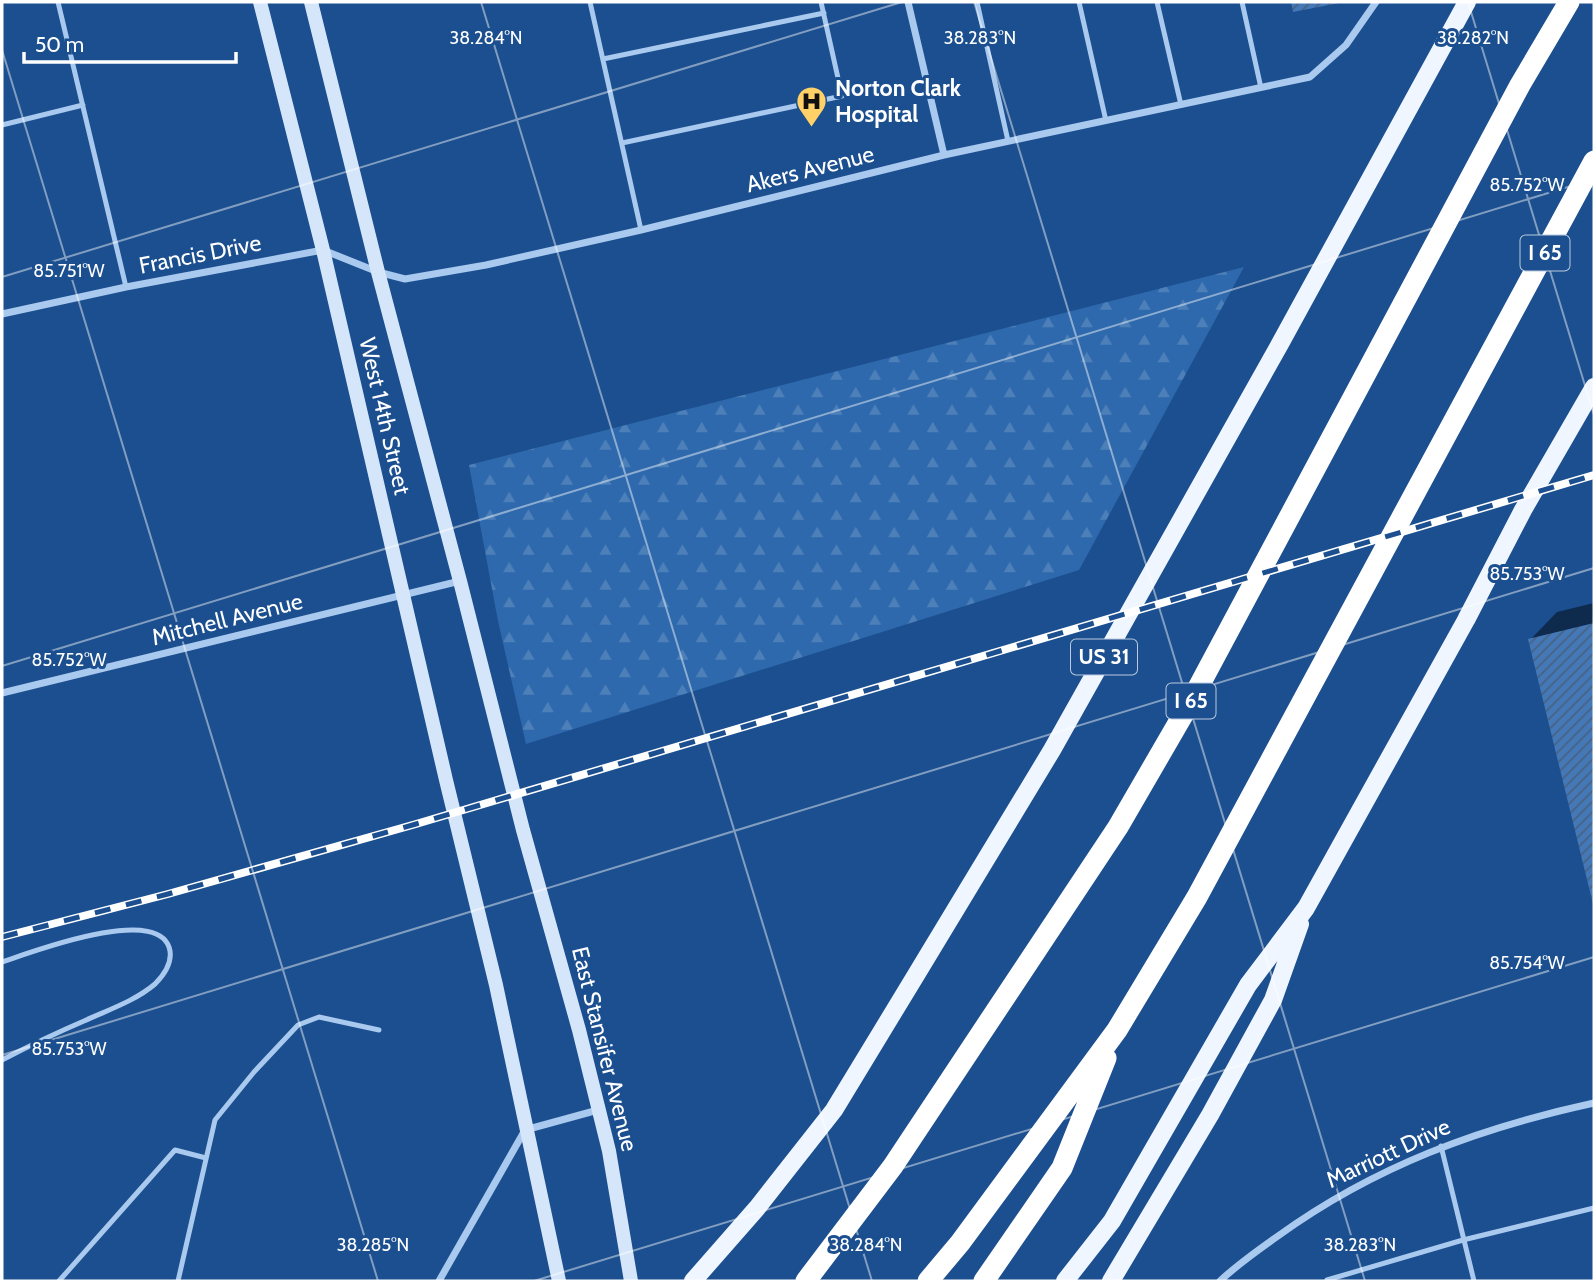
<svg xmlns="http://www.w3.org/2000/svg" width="1596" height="1283" font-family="Cabin,sans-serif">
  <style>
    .forest { fill: url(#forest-firs) }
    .shadow { fill: #0007 }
    .building { fill: url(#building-hatch) }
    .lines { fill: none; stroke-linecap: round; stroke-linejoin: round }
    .lane { stroke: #a9c9ee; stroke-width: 5 }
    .street { stroke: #a9c9ee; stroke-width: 7 }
    .secondary { stroke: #d6e6fa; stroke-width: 14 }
    .primary { stroke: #f0f6ff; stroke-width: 18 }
    .highway { stroke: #fff; stroke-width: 21 }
    .rail-casing { stroke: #fff; stroke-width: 8 }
    .rail { stroke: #1b4f8f; stroke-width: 5; stroke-dasharray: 16; stroke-linecap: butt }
    .ticks { fill: none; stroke: #fff; stroke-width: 2; stroke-opacity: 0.45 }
    .labels { text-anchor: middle; stroke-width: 6; stroke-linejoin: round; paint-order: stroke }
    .shield { fill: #1b4f8f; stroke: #bbcadd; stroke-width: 2 }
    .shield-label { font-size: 21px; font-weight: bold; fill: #fff }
    .poi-label { font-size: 23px; font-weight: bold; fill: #fff; stroke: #1b4f8f; text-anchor: start }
    .street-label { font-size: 23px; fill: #fff; stroke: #1b4f8f }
    .ticks-label { font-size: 18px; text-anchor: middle; fill: #fff; stroke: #1b4f8f; stroke-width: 6; stroke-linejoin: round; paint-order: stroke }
  </style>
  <defs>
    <pattern id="forest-firs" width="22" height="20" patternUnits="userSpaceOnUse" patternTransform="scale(1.75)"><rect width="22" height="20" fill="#2e69ad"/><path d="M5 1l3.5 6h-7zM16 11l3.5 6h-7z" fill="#4d80b9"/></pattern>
    <pattern id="building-hatch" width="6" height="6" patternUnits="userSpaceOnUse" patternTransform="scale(1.75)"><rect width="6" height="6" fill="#4478b7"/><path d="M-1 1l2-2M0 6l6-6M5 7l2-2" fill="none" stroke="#486282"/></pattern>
  </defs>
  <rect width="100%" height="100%" fill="#1b4f8f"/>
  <path class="forest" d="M 1244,267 L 1079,570 L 526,744 L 498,621 L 469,465 Z"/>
  <path class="shadow" d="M 1594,603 L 1594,901 L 1530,640 L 1557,612 Z"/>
  <path class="building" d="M 1291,2 L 1338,2 L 1339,3 L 1293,12 Z
    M 1594,623 L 1594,904 L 1593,904 L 1528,639 Z"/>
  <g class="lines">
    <path class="lane" d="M 58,2 L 126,287
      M 590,2 L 641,230
      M 977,2 L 1008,141
      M 1079,2 L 1106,121
      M 1157,2 L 1181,105
      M 1242,2 L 1261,88
      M 603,59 L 824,13
      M 2,125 L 83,105
      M 622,143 L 842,96 L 821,2
      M 2,962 C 29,953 162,902 170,951 C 172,964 163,976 155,984 C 135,1001 108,1010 84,1021 C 56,1033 29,1046 2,1060
      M 1441,1146 L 1474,1281
      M 1327,1280 L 1463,1240 L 1594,1208
      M 59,1281 L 175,1150 L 206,1158
      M 178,1281 L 215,1120 L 254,1072 L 298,1025 L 319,1017 L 379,1030"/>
    <path class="street" d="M 908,2 L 944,155
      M 2,314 L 126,287 L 323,250 L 378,272 L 405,279 L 486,265 L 641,230 L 944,155 L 1310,77 L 1346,45 L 1376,2
      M 2,693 L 460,581
      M 439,1281 L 525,1130 L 598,1110
      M 1220,1281 C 1238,1264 1258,1250 1278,1236 C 1375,1166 1479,1128 1594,1103"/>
    <path class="secondary" d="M 260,2 L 323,250 L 446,780 L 496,985 L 559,1281
      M 311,2 L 378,272 L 460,581 L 523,830 L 579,1030 L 609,1151 L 631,1281"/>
    <path class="primary" d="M 693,1281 L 757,1208 L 834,1110 L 916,975 L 1052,750 L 1281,342 L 1467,2
      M 1065,1281 L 1112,1221 L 1248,985 L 1306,908 L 1466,620 L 1523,510 L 1594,387
      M 1111,1281 L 1210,1115 L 1273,1000 L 1300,924"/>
    <path class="highway" d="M 806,1281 L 893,1166 L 1118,827 L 1191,701 L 1520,85 L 1569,2
      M 928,1281 L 960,1243 L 1117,1030 L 1197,897 L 1594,161
      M 984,1281 L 1062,1168 L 1106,1058"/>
    <defs>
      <path id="rail" d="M 2,937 L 168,894 L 416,824 L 1594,475"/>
    </defs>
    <use href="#rail" class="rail-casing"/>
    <use href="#rail" class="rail"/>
  </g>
  <path class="ticks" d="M 481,2 L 872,1281M 974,2 L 1365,1281M 1468,2 L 1594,415M 2,50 L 378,1281M 2,277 L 902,2M 2,666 L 1594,179M 2,1055 L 1594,568M 534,1281 L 1594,957"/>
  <defs>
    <symbol id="hospital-pin" viewBox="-11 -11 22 30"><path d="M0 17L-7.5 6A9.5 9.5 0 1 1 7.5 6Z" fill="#ffd166" stroke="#1b4f8f"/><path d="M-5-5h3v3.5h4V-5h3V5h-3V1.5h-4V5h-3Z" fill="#111"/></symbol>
  </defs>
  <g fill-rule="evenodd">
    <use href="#hospital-pin" x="794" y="84" width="35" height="47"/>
  </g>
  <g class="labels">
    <g class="shield">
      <rect x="1520.5" y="235.5" width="49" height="35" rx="5"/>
      <rect x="1071" y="639.5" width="66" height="35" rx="5"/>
      <rect x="1166.5" y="683.5" width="49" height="35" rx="5"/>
    </g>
    <g class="shield-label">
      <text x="1545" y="260">I 65</text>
      <text x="1104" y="664">US 31</text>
      <text x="1191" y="708">I 65</text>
    </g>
    <g class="poi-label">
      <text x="835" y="96">Norton Clark<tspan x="835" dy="26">Hospital</tspan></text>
    </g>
    <g class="street-label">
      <text transform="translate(810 169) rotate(-14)" y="8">Akers Avenue</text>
      <text transform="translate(200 254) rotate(-11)" y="8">Francis Drive</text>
      <text transform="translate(385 416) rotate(77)" y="8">West 14th Street</text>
      <text transform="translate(227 619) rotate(-14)" y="8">Mitchell Avenue</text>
      <text transform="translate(605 1049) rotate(76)" y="8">East Stansifer Avenue</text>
      <text transform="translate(1388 1153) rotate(-25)" y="8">Marriott Drive</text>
    </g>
  </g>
  <g class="ticks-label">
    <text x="486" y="44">38.284°N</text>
    <text x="980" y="44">38.283°N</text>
    <text x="1473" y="44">38.282°N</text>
    <text x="1527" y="191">85.752°W</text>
    <text x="69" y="277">85.751°W</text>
    <text x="1527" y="580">85.753°W</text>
    <text x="69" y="666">85.752°W</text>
    <text x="1527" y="969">85.754°W</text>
    <text x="69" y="1055">85.753°W</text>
    <text x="373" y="1251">38.285°N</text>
    <text x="866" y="1251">38.284°N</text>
    <text x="1360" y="1251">38.283°N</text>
  </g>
  <rect width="1596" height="1283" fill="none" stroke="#ffffff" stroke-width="7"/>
  <path d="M24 52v10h212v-10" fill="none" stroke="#ffffff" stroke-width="3.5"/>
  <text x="35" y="52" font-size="21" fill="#ffffff" stroke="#1b4f8f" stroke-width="5" paint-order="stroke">50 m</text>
</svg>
